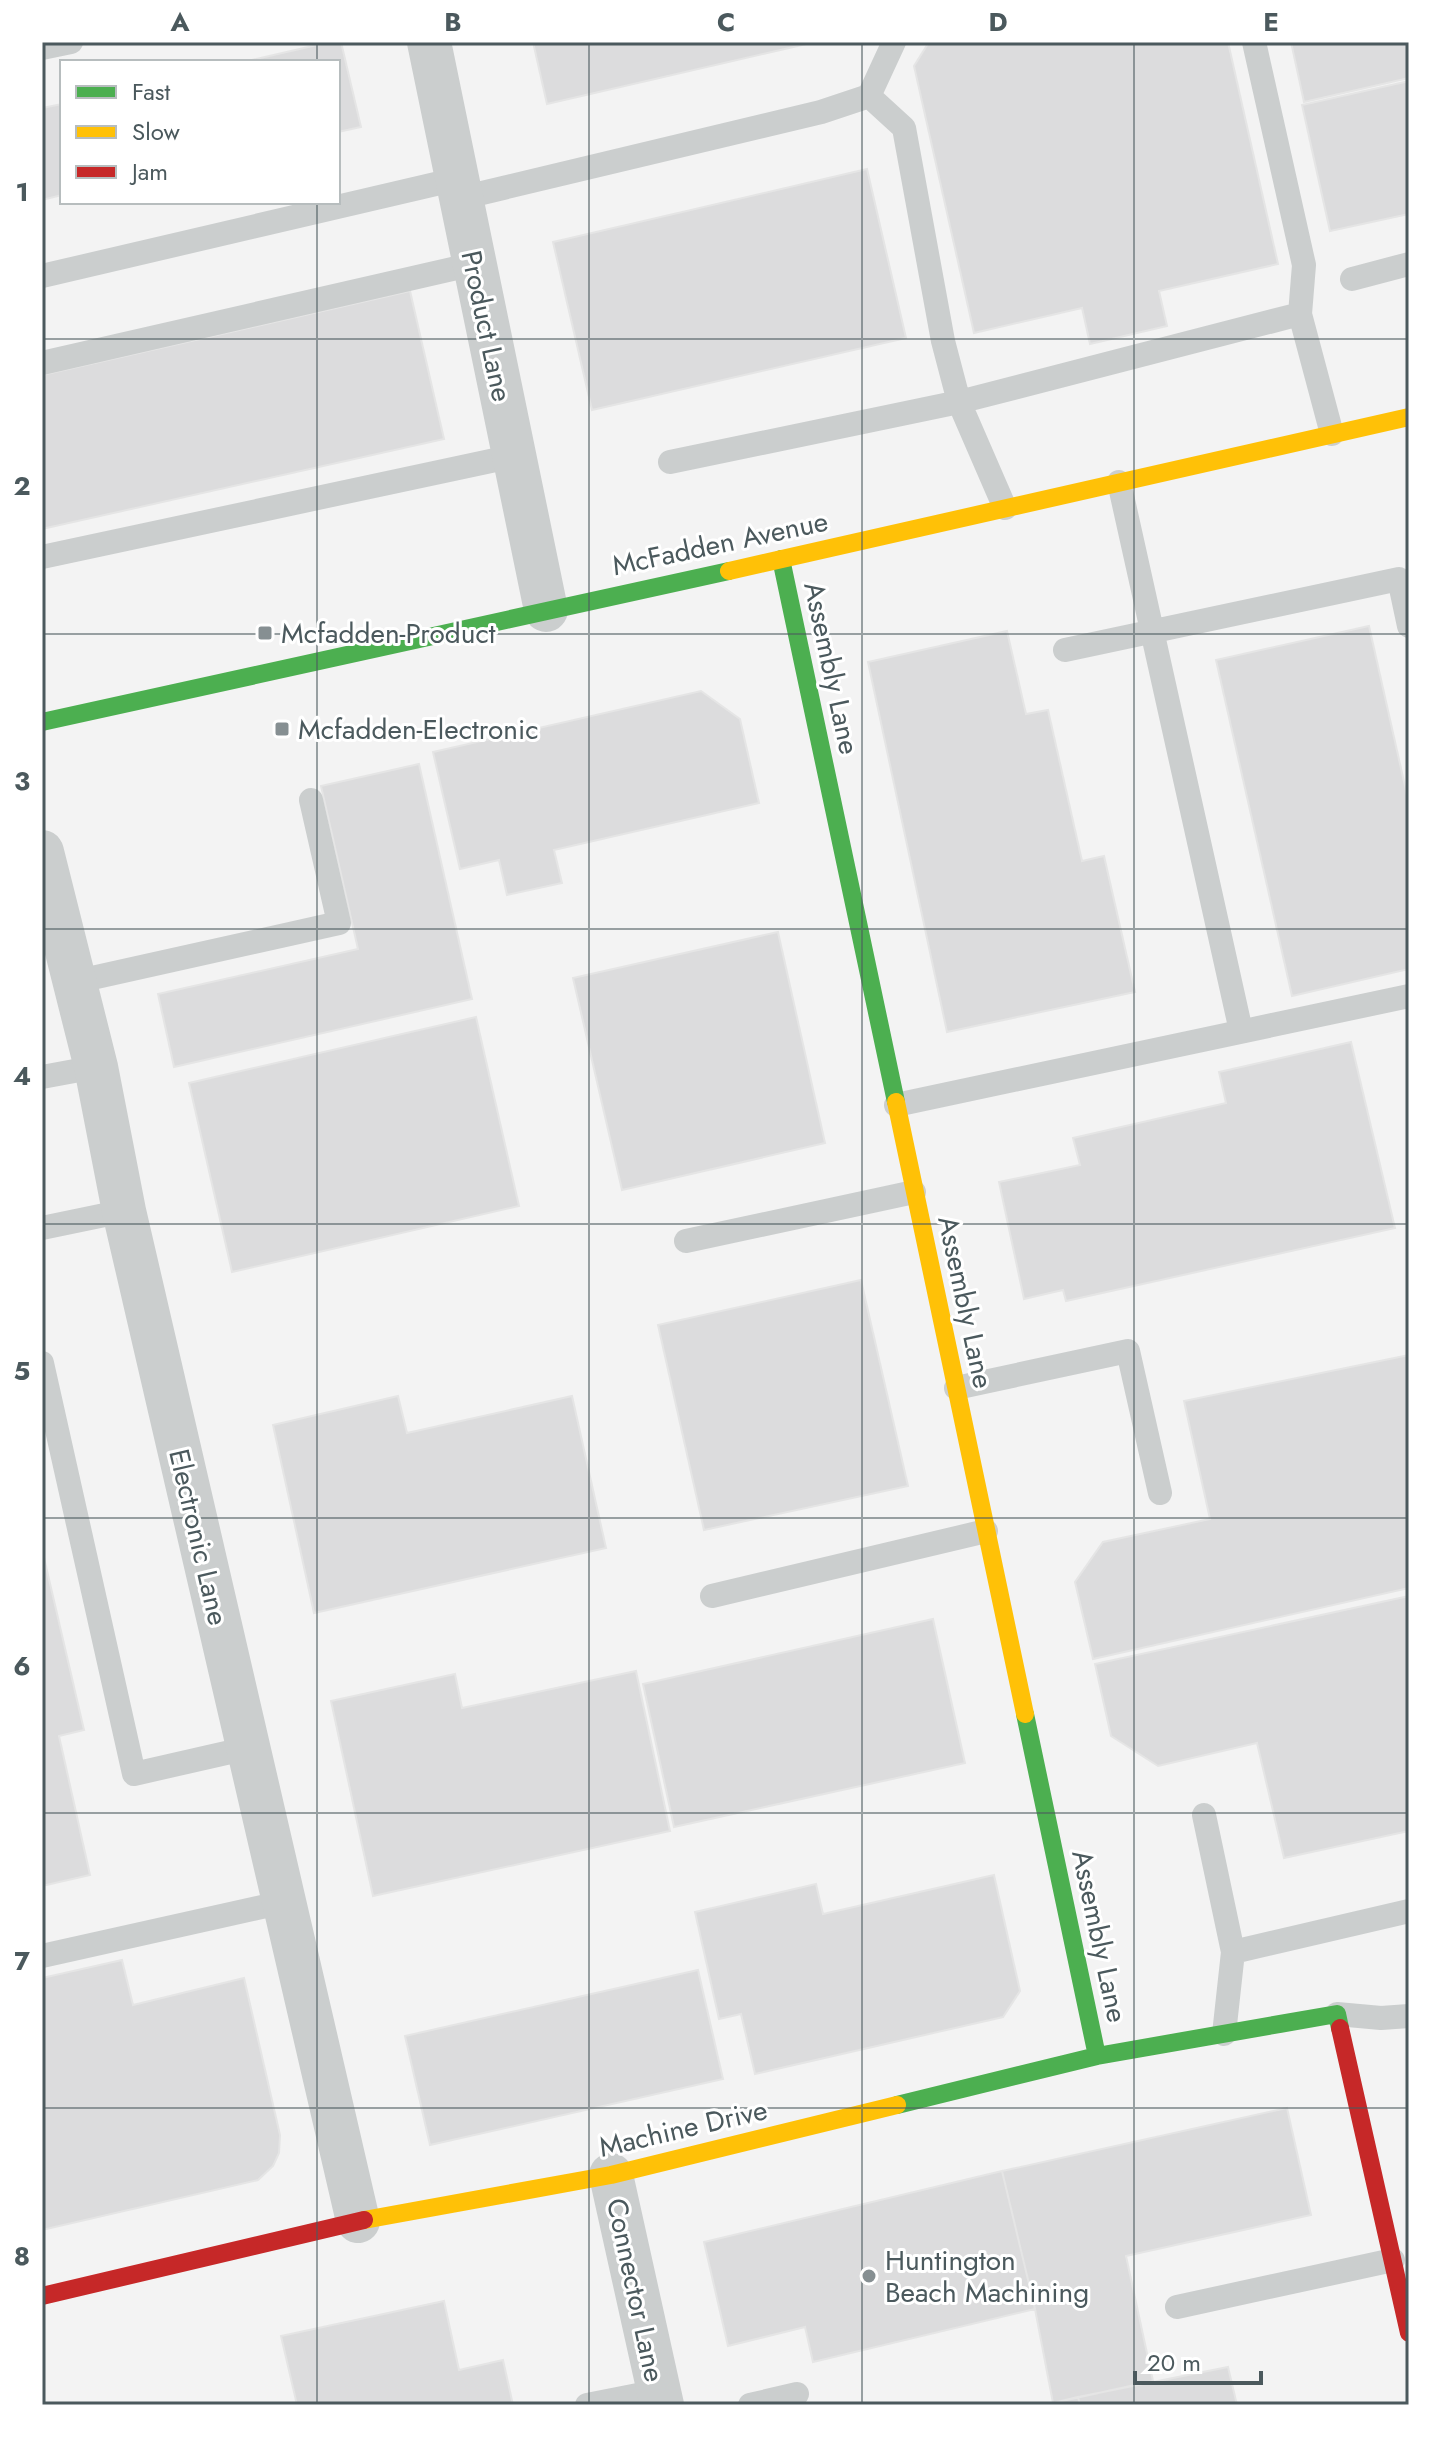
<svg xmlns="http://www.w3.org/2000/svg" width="1451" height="2447" font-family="Jost,sans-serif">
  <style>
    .building { fill: #dcdcdd; stroke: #e5e5e5; stroke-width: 2 }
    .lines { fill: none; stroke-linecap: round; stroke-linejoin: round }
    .lane { stroke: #cbcece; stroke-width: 24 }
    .street { stroke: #cbcece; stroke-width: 44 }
    .fast { stroke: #4caf50; stroke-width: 18 }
    .slow { stroke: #ffc107; stroke-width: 18 }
    .jam { stroke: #c62828; stroke-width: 18 }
    .grid { fill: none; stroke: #4b595d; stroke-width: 2; stroke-opacity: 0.55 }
    .poi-dot { fill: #868f92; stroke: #fff; stroke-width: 3 }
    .labels { text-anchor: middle; stroke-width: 6; stroke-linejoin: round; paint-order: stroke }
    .street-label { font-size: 28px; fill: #4b595d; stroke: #fff }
    .poi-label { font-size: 28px; fill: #4b595d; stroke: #fff; text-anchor: start }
    .neatline { fill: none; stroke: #4b595d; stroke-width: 3 }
    .grid-label { font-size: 26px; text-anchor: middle; font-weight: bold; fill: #4b595d }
  </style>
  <rect width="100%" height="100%" fill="#f3f3f3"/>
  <path class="building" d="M 330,42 L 341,42 L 361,127 L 338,132 L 338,62 L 243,62 Z
    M 533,42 L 815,42 L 547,104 Z
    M 929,42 L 1228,42 L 1278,264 L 1159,291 L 1167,326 L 1090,344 L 1082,308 L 974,333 L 914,66 Z
    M 1291,42 L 1409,42 L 1409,78 L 1304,102 Z
    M 1409,81 L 1409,214 L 1330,231 L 1302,105 Z
    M 62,104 L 62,195 L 42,200 L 42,108 Z
    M 867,169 L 906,338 L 592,410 L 553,242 Z
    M 410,291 L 444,439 L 42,529 L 42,375 Z
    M 1369,626 L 1409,804 L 1409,969 L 1292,996 L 1216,660 Z
    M 1007,631 L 1026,714 L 1048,710 L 1082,861 L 1104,856 L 1135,992 L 947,1032 L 868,662 Z
    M 701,691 L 740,719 L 759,803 L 554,850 L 562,883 L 507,895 L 499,860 L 460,869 L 433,752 Z
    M 419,764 L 472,999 L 174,1067 L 158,994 L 358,949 L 321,786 Z
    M 778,932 L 825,1143 L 622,1190 L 573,978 Z
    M 476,1017 L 519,1206 L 232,1272 L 189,1083 Z
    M 1351,1042 L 1395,1228 L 1066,1301 L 1063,1290 L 1024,1299 L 999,1182 L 1080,1165 L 1073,1138 L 1226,1103 L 1219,1072 Z
    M 861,1280 L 908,1486 L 704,1530 L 658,1325 Z
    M 1409,1355 L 1409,1588 L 1093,1659 L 1075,1582 L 1103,1542 L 1210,1519 L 1184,1401 Z
    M 398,1396 L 407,1433 L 572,1396 L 606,1548 L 314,1613 L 273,1425 Z
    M 42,1549 L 84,1730 L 59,1736 L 90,1875 L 42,1886 Z
    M 1409,1596 L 1409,1831 L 1284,1858 L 1257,1743 L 1158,1766 L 1111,1736 L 1095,1664 Z
    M 933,1619 L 965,1763 L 674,1827 L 643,1684 Z
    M 636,1671 L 670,1831 L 373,1896 L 331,1701 L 455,1674 L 462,1708 Z
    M 994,1875 L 1020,1991 L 1003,2017 L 755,2074 L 741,2014 L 719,2019 L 695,1912 L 816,1884 L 823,1914 Z
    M 122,1960 L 133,2005 L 244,1978 L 280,2135 L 279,2153 L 273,2166 L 258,2180 L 42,2230 L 42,1978 Z
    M 698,1970 L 723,2079 L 430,2145 L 405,2036 Z
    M 1287,2108 L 1311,2215 L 1126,2256 L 1153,2381 L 1053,2403 L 1035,2309 L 1002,2171 Z
    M 1002,2171 L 1035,2309 L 813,2362 L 805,2327 L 728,2346 L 704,2242 Z
    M 444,2301 L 459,2370 L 503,2360 L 513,2405 L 297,2405 L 281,2336 Z
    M 1228,2367 L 1237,2405 L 1080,2405 L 1078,2397 Z
    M 1078,2397 L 1080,2405 L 1043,2405 L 1053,2403 Z"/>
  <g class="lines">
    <path class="lane" d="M 1254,42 L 1304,265 L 1300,314 L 1332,434
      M 42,48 L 71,42
      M 869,96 L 904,128 L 943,341 L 959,402 L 1005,508
      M 461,198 L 821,112 L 869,96 L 894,42
      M 42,276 L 457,179
      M 1352,279 L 1409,264
      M 42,363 L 474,264
      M 670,462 L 959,402 L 1300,314
      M 1119,482 L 1241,1031
      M 42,557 L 514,456
      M 1065,650 L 1399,579 L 1409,626
      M 74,982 L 339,923 L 311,800
      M 42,1077 L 96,1067
      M 896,1105 L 1409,996
      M 42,1228 L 124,1211
      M 686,1241 L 914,1192
      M 42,1363 L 134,1774 L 248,1748
      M 956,1388 L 1128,1351 L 1160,1493
      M 712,1596 L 986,1531
      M 1204,1815 L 1233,1952 L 1224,2034
      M 1233,1952 L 1409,1911
      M 42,1956 L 284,1902
      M 1337,2014 L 1381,2018 L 1409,2016
      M 1177,2307 L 1393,2260
      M 587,2405 L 658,2391
      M 750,2405 L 797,2394"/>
    <path class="street" d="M 429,42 L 546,610
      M 42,852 L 96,1067 L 124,1211 L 358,2221
      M 611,2175 L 662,2405"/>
    <path class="fast" d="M 781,559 L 896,1102
      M 42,722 L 729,571
      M 1025,1714 L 1097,2056
      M 897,2105 L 1097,2056 L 1337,2014 L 1340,2028"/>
    <path class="slow" d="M 729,571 L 1409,417
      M 896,1102 L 1025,1714
      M 364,2220 L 611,2175 L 897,2105"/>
    <path class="jam" d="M 1340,2028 L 1409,2333
      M 42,2296 L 364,2220"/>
  </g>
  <path class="grid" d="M 317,42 L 317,62M 589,42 L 589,2405M 862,42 L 862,2405M 1134,42 L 1134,2405M 317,202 L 317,2405M 42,339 L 1409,339M 42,634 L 1409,634M 42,929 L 1409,929M 42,1224 L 1409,1224M 42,1518 L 1409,1518M 42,1813 L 1409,1813M 42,2108 L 1409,2108"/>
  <g class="poi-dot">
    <rect x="257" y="625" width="16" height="16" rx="4"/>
    <rect x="274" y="721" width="16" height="16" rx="4"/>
    <circle cx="869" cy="2276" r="8"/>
  </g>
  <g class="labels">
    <g class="street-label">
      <text transform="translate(487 326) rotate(78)" y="10">Product Lane</text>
      <text transform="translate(720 543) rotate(-12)" y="10">McFadden Avenue</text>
      <text transform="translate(832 668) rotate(78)" y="10">Assembly Lane</text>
      <text transform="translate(966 1302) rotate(78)" y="10">Assembly Lane</text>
      <text transform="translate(199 1537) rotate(77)" y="10">Electronic Lane</text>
      <text transform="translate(1100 1936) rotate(78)" y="10">Assembly Lane</text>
      <text transform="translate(683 2128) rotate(-13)" y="10">Machine Drive</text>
      <text transform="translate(636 2290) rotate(78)" y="10">Connector Lane</text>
    </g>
    <g class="poi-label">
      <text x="281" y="643">Mcfadden-Product</text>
      <text x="298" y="739">Mcfadden-Electronic</text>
      <text x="885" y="2270">Huntington<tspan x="885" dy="32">Beach Machining</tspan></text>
    </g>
  </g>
  <rect width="1451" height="2447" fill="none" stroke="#ffffff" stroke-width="88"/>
  <rect x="60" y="60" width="280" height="144" fill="#ffffff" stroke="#b7bdbe" stroke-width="2"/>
  <rect x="76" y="86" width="40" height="12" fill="#4caf50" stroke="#b7bdbe" stroke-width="2"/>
  <text x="132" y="100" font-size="24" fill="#4b595d">Fast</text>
  <rect x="76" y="126" width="40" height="12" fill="#ffc107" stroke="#b7bdbe" stroke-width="2"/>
  <text x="132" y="140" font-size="24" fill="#4b595d">Slow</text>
  <rect x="76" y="166" width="40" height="12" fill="#c62828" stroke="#b7bdbe" stroke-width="2"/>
  <text x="132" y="180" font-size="24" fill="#4b595d">Jam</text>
  <path d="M1135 2371v12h126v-12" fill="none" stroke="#4b595d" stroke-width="4"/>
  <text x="1147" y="2371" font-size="24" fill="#4b595d" stroke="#ffffff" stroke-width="6" paint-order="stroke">20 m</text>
  <rect x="44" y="44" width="1363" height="2359" class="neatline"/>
  <g class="grid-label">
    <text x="180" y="31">A</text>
    <text x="453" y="31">B</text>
    <text x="726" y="31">C</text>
    <text x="998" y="31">D</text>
    <text x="1271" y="31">E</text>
    <text x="22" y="201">1</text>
    <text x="22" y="495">2</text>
    <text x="22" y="790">3</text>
    <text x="22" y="1085">4</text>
    <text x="22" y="1380">5</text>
    <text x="22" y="1675">6</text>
    <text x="22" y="1970">7</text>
    <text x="22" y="2265">8</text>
  </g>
</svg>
